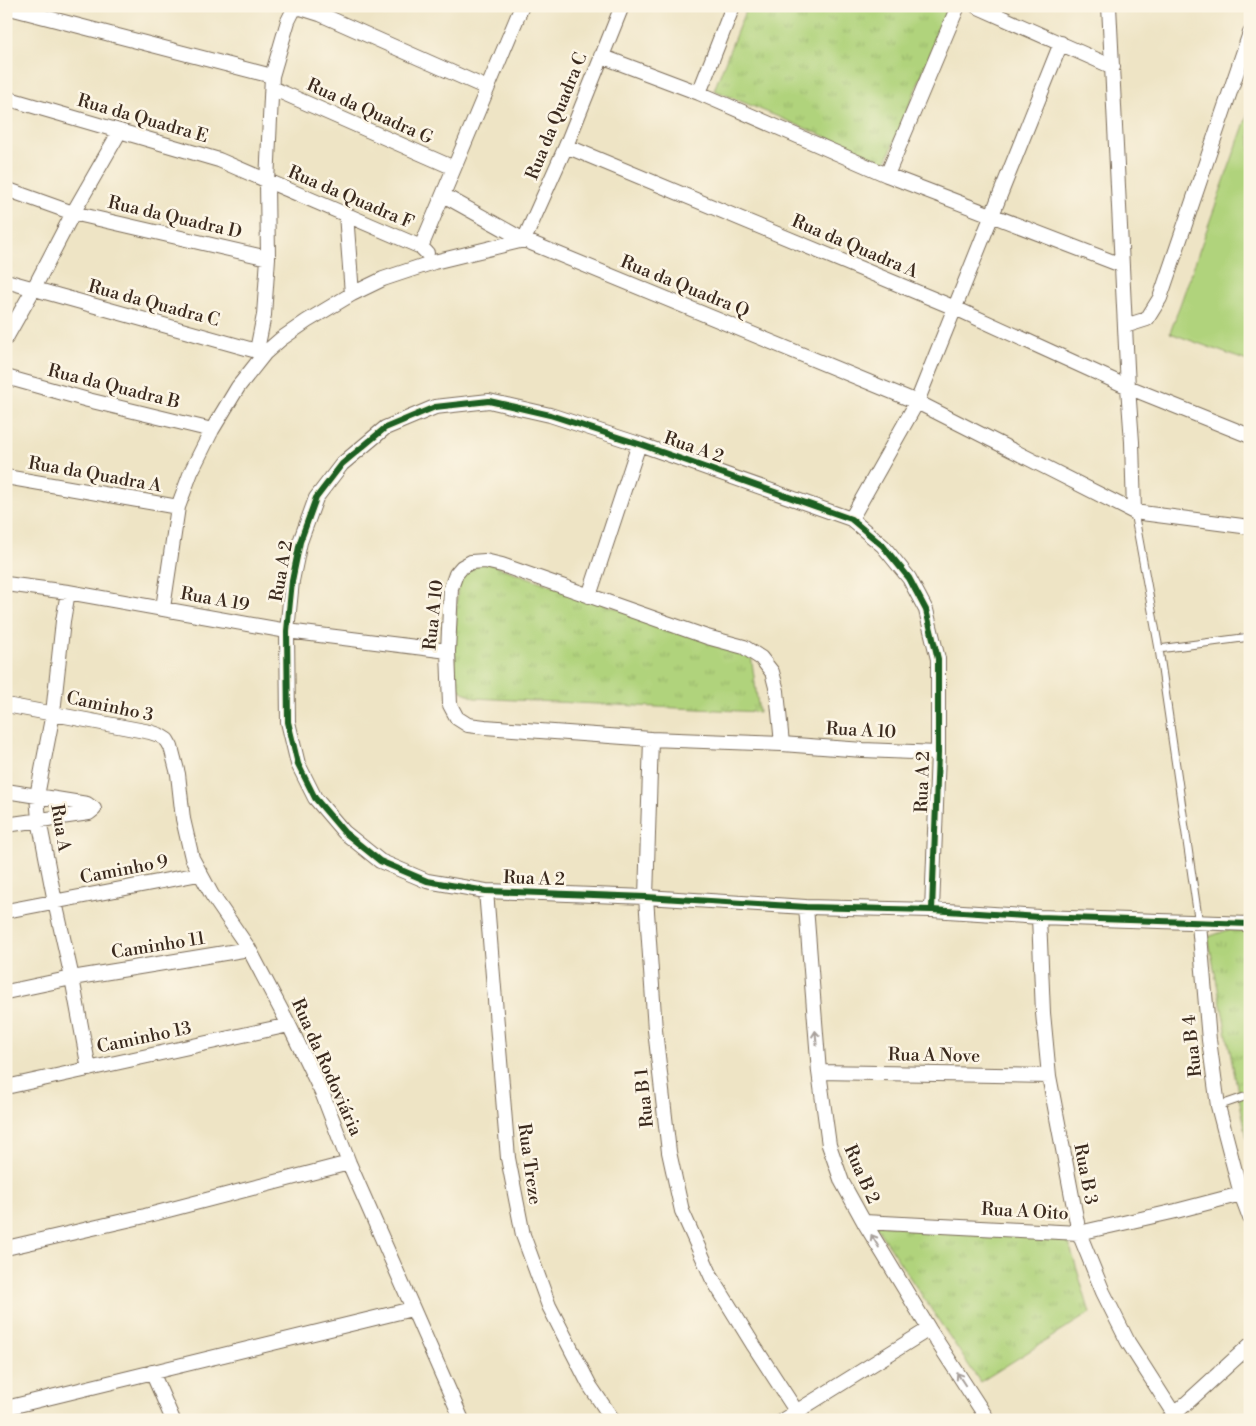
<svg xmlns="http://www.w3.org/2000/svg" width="1256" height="1426" font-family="'Libre Bodoni',serif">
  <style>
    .park { fill: url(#park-tufts); stroke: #767e4d }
    .pitch { fill: #b0d37c; stroke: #767e4d }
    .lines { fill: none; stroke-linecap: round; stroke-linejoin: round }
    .lane-casing { stroke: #7a6b58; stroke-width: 9 }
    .street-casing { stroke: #7a6b58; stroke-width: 16 }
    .lane { stroke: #fff; stroke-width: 7 }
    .street { stroke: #fff; stroke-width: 14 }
    .cycleway-casing { stroke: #fcf5e5; stroke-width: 9 }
    .cycleway { stroke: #1b5e20; stroke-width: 6 }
    .oneway { stroke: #a79f9a }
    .labels { text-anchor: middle; stroke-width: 5; stroke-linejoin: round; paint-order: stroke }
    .street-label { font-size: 18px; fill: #3b2a1e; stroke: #fcf5e5 }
  </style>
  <defs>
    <pattern id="park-tufts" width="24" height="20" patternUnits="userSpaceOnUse" patternTransform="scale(1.25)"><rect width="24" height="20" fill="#b0d37c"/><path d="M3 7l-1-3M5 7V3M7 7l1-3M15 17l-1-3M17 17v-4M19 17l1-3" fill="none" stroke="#98b56b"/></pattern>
  </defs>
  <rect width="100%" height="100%" fill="#fcf5e5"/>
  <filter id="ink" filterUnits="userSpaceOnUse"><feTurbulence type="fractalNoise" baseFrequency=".02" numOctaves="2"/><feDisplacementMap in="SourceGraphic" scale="10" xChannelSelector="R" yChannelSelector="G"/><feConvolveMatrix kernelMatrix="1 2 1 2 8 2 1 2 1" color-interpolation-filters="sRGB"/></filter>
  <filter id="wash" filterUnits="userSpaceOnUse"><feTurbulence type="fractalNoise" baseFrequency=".0096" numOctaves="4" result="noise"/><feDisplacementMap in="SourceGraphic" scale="20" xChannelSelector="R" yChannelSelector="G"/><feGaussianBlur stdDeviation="1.12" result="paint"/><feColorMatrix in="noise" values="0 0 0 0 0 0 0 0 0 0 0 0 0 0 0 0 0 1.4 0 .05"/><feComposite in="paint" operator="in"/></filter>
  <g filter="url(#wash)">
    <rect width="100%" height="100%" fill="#eee4c5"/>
    <path class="park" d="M 747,6 L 950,6 L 886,162 L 714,90 Z
      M 481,561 L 751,655 L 759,712 L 474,698 L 459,689 L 453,681 L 458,577 Z
      M 1250,922 L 1250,1154 L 1208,937 Z
      M 874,1224 L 1067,1236 L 1090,1313 L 980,1382 Z"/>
    <path class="pitch" d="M 1250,108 L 1250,362 L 1170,333 Z"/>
  </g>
  <g filter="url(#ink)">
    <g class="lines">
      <defs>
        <path id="lane" d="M 1134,512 L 1159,649 L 1199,924
          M 1159,649 L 1250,637
          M 1218,1106 L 1250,1095"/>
        <path id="street" d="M 976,6 L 1113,67
          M 1109,6 L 1128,387 L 1132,442 L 1134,512 L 1250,527
          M 6,7 L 272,76
          M 601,56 L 699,93 L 887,175 L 1121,265
          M 272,88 L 454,168
          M 699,93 L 733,6
          M 6,98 L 219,160 L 421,247
          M 566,146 L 955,308 L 1128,387 L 1250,436
          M 887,175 L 958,6
          M 6,189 L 73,213 L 268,258
          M 443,195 L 524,240 L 917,402 L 1134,512
          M 346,214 L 352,294
          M 427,253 L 421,247 L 522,6
          M 6,281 L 264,353
          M 1125,326 L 1147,319 L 1160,298 L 1250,33
          M 6,338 L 33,290 L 73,213 L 120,131
          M 257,350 L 264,315 L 268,258 L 267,182 L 272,76 L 288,21 L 294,9 L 301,8 L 320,14 L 487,88
          M 6,377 L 88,400 L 212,430
          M 6,477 L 178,507
          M 851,519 L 917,402 L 1061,43
          M 6,584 L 68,592 L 287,631 L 448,651
          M 68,592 L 63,621 L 53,713 L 37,796 L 39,820 L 55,902 L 72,978 L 89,1069
          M 589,596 L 639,444
          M 163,608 L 178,507 L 191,472 L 212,430 L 238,387 L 265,353 L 281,339 L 307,321 L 352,294 L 383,279 L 434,262 L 524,240 L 566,146 L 622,6
          M 6,705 L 150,732 L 159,735 L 167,740 L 171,747 L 178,774 L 183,819 L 192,858 L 212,895 L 249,949 L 289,1025 L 323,1095 L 349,1163 L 462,1420
          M 651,739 L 646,897 L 655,1030 L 669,1152 L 682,1211 L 712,1278 L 754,1346 L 802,1420
          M 782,744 L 777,691 L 772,672 L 761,658 L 744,647 L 707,637 L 502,565 L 485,561 L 471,562 L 462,567 L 456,574 L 451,588 L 448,651 L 450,705 L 457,718 L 468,725 L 485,727 L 651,739 L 782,744 L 863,750 L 938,753
          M 6,791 L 87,804 L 94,809 L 89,813 L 6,825
          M 486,891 L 508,1158 L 523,1235 L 549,1306 L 590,1386 L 613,1420
          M 806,907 L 819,1072 L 829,1145 L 842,1182 L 864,1222 L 929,1329 L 988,1420
          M 932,910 L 938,753 L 938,659 L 926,610 L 909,578 L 883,546 L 851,519 L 639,444 L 550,415 L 489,401 L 435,407 L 385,428 L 342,464 L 316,498 L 300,542 L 292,581 L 287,631 L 288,722 L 298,764 L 315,798 L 344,832 L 380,861 L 427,881 L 486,891 L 646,897 L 806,907 L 932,910 L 1039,917 L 1250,924
          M 6,911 L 199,874
          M 1039,917 L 1043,1013 L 1049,1076 L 1079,1233 L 1103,1292 L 1128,1342 L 1174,1414
          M 1199,924 L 1209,1040 L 1218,1106 L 1241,1194 L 1250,1218
          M 6,992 L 72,978 L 249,949
          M 819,1072 L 1049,1076
          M 6,1087 L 289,1025
          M 864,1222 L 1079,1233 L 1176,1211 L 1241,1194
          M 6,1248 L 145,1216 L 349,1163
          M 152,1372 L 173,1420
          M 6,1408 L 412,1309
          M 783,1420 L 929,1329
          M 1168,1420 L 1250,1345"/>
      </defs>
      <use href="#lane" class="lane-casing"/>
      <use href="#street" class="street-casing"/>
      <use href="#lane" class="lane"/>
      <use href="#street" class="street"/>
      <defs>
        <path id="cycleway" d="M 932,910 L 938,753 L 938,659 L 926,610 L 909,578 L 883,546 L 851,519 L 639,444 L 550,415 L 489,401 L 435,407 L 385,428 L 342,464 L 316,498 L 300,542 L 292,581 L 287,631 L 288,722 L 298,764 L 315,798 L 344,832 L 380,861 L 427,881 L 486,891 L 646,897 L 806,907 L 932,910 L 1039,917 L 1250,924"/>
      </defs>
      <use href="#cycleway" class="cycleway-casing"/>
      <use href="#cycleway" class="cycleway"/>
    </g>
    <defs><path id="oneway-shaft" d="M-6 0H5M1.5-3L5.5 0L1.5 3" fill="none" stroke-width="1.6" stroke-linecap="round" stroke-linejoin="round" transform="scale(1.25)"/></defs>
    <g class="oneway">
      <use href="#oneway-shaft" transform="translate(816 1038) rotate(-95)"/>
      <use href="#oneway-shaft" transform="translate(875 1241) rotate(-121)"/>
      <use href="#oneway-shaft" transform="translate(961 1379) rotate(-123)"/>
    </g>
  </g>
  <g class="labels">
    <g class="street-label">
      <text transform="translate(370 111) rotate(24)" y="6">Rua da Quadra G</text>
      <text transform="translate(556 116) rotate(-68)" y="6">Rua da Quadra C</text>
      <text transform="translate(143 118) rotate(16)" y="6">Rua da Quadra E</text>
      <text transform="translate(351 197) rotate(23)" y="6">Rua da Quadra F</text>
      <text transform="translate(175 217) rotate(13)" y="6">Rua da Quadra D</text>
      <text transform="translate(855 246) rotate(23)" y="6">Rua da Quadra A</text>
      <text transform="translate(685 286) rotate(22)" y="6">Rua da Quadra Q</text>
      <text transform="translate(154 303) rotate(15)" y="6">Rua da Quadra C</text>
      <text transform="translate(114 386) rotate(14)" y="6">Rua da Quadra B</text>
      <text transform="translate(694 447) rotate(19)" y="6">Rua A 2</text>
      <text transform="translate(95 474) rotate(10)" y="6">Rua da Quadra A</text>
      <text transform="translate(281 571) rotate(-80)" y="6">Rua A 2</text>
      <text transform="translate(215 599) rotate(10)" y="6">Rua A 19</text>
      <text transform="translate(433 615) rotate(-84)" y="6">Rua A 10</text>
      <text transform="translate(110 706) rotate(12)" y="6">Caminho 3</text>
      <text transform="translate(861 730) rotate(3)" y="6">Rua A 10</text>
      <text transform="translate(922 782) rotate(-88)" y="6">Rua A 2</text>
      <text transform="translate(61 828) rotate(81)" y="6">Rua A</text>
      <text transform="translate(124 869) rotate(-11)" y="6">Caminho 9</text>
      <text transform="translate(534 878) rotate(2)" y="6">Rua A 2</text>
      <text transform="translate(158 945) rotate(-9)" y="6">Caminho 11</text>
      <text transform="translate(144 1037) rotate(-12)" y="6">Caminho 13</text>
      <text transform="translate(1192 1046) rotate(-96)" y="6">Rua B 4</text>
      <text transform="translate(934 1055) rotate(1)" y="6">Rua A Nove</text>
      <text transform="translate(327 1067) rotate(66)" y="6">Rua da Rodoviária</text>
      <text transform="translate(644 1098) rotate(-96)" y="6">Rua B 1</text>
      <text transform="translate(530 1164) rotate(82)" y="6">Rua Treze</text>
      <text transform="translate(862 1174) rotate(66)" y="6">Rua B 2</text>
      <text transform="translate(1086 1174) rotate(79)" y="6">Rua B 3</text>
      <text transform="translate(1025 1211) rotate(3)" y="6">Rua A Oito</text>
    </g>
  </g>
  <rect width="1256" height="1426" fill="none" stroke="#fcf5e5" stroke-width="25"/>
</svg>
